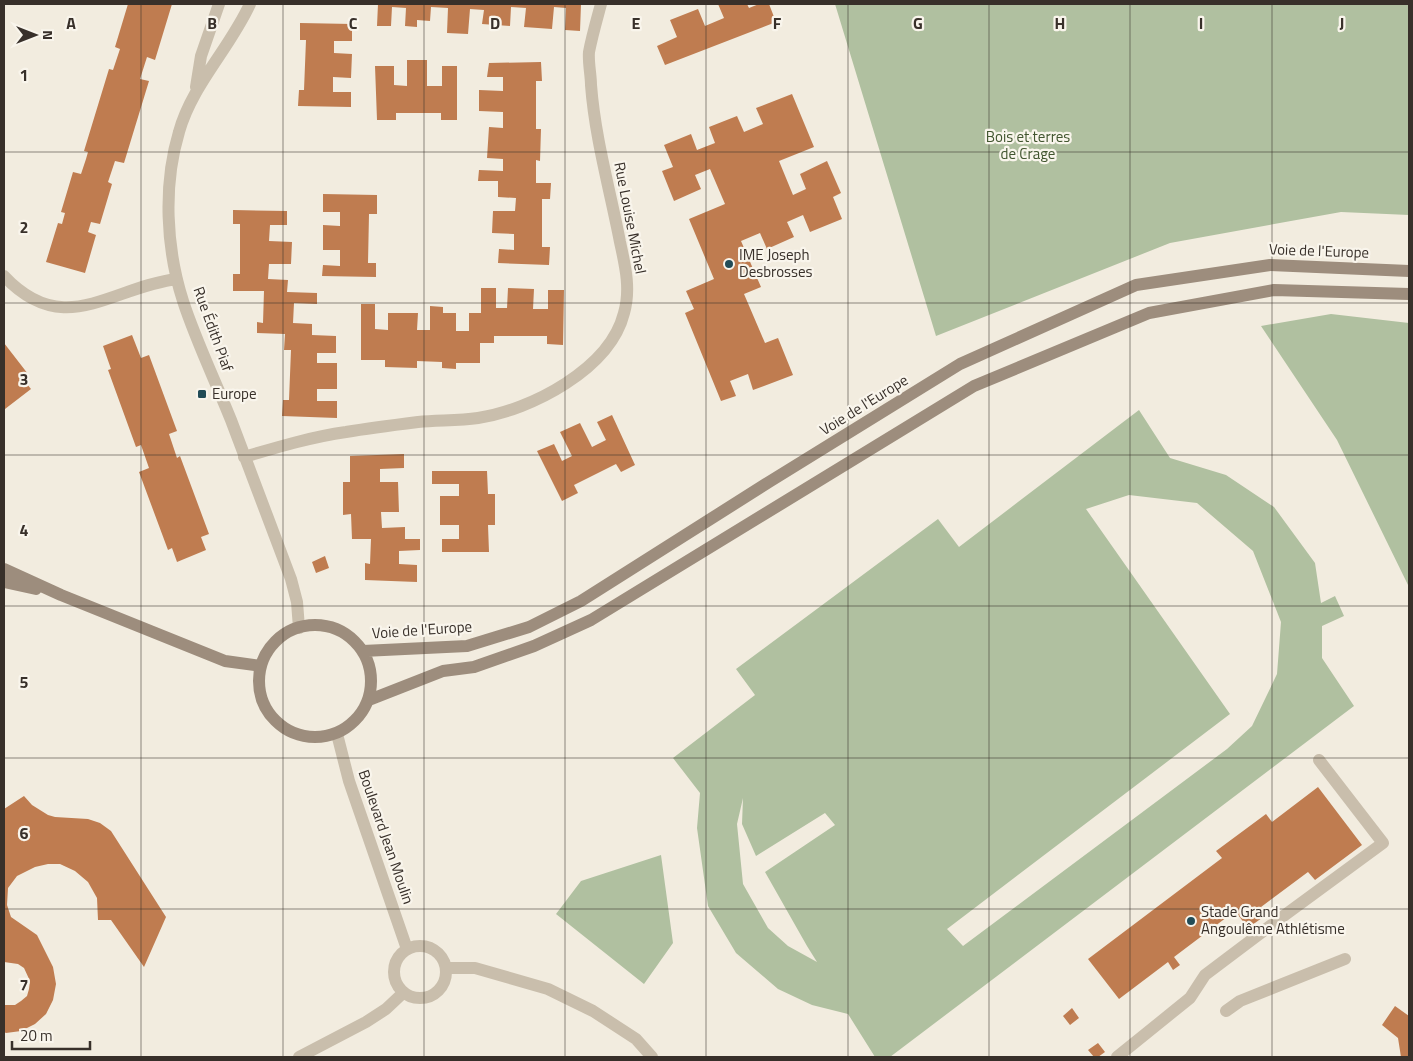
<svg xmlns="http://www.w3.org/2000/svg" width="1413" height="1061" font-family="'Titillium Web',sans-serif">
  <style>
    .green { fill: #b0c0a0; fill-rule: evenodd }
    .building { fill: #bf7c50 }
    .lines { fill: none; stroke-linecap: round; stroke-linejoin: round }
    .lane { stroke: #c9beac; stroke-width: 12 }
    .street { stroke: #c9beac; stroke-width: 12 }
    .secondary { stroke: #9d8d7d; stroke-width: 12 }
    .grid { fill: none; stroke: #38302a; stroke-width: 1; stroke-opacity: 0.55 }
    .poi-dot { fill: #224c57; stroke: #f9f5ec; stroke-width: 2 }
    .labels { text-anchor: middle; stroke-width: 4.5; stroke-linejoin: round; paint-order: stroke }
    .park-label { font-size: 15px; fill: #41552f; stroke: #f9f5ec }
    .street-label { font-size: 15px; fill: #38302a; stroke: #f9f5ec }
    .poi-label { font-size: 15px; fill: #38302a; stroke: #f9f5ec; text-anchor: start }
    .grid-label { font-size: 16px; text-anchor: middle; font-weight: bold; fill: #38302a; stroke: #f9f5ec; stroke-width: 4.5; stroke-linejoin: round; paint-order: stroke }
  </style>
  <rect width="100%" height="100%" fill="#f2ecdf"/>
  <path class="green" d="M 835,4 L 1409,4 L 1409,215 L 1341,212 L 1170,243 L 936,336 Z
    M 1331,314 L 1409,323 L 1409,587 L 1337,440 L 1261,326 Z
    M 1139,410 L 1170,458 L 1226,475 L 1274,507 L 1315,563 L 1321,603 L 1335,596 L 1344,616 L 1322,626 L 1322,658 L 1354,706 L 890,1057 L 875,1057 L 848,1014 L 812,1005 L 778,989 L 736,953 L 708,906 L 697,828 L 700,793 L 673,758 L 755,695 L 736,669 L 938,519 L 959,547 ZM 1129,495 L 1197,503 L 1253,551 L 1281,622 L 1277,674 L 1252,726 L 1227,749 L 963,946 L 947,929 L 1230,714 L 1086,509 ZM 743,798 L 742,824 L 756,856 L 825,813 L 835,825 L 765,872 L 807,946 L 817,962 L 788,946 L 768,928 L 743,884 L 737,824 Z
    M 661,855 L 673,943 L 644,984 L 556,914 L 581,881 Z"/>
  <path class="building" d="M 128,4 L 172,4 L 155,60 L 147,57 L 140,79 L 149,81 L 124,163 L 115,161 L 108,182 L 112,184 L 100,224 L 91,222 L 88,232 L 96,235 L 85,273 L 46,262 L 58,223 L 62,224 L 65,213 L 61,212 L 73,172 L 81,174 L 86,159 L 88,152 L 84,151 L 109,69 L 113,70 L 120,49 L 115,47 Z
    M 378,4 L 581,4 L 580,31 L 565,30 L 566,8 L 554,7 L 552,29 L 524,27 L 526,8 L 511,7 L 510,26 L 482,24 L 484,10 L 470,9 L 468,34 L 447,33 L 448,8 L 431,7 L 430,21 L 417,20 L 417,27 L 405,26 L 406,8 L 392,7 L 391,26 L 377,26 Z
    M 718,4 L 747,4 L 749,8 L 759,4 L 769,4 L 776,22 L 665,65 L 657,46 L 677,37 L 670,20 L 698,9 L 705,26 L 724,18 Z
    M 300,23 L 352,24 L 352,41 L 334,41 L 334,53 L 352,54 L 351,78 L 333,77 L 333,92 L 351,92 L 351,107 L 298,106 L 299,90 L 304,90 L 306,40 L 300,40 Z
    M 407,60 L 427,60 L 427,86 L 442,86 L 442,66 L 457,66 L 457,120 L 441,120 L 441,113 L 396,113 L 396,120 L 377,120 L 375,66 L 394,66 L 394,85 L 407,86 Z
    M 541,62 L 542,81 L 536,81 L 536,129 L 541,129 L 540,161 L 536,160 L 536,183 L 551,183 L 550,199 L 542,199 L 542,247 L 550,247 L 549,265 L 498,263 L 499,249 L 514,250 L 514,234 L 492,233 L 493,211 L 515,211 L 516,198 L 498,197 L 498,181 L 478,181 L 479,170 L 503,171 L 503,159 L 487,158 L 489,127 L 503,128 L 503,112 L 479,111 L 479,90 L 503,91 L 503,77 L 487,77 L 489,63 Z
    M 792,94 L 814,147 L 779,161 L 793,195 L 806,189 L 800,174 L 827,161 L 841,193 L 833,197 L 842,219 L 810,232 L 803,215 L 787,222 L 794,237 L 767,249 L 760,233 L 741,241 L 761,287 L 744,294 L 765,343 L 778,338 L 793,375 L 753,390 L 748,374 L 730,381 L 736,396 L 721,401 L 685,313 L 694,309 L 686,291 L 714,279 L 689,219 L 725,204 L 710,169 L 695,175 L 701,189 L 674,201 L 662,171 L 673,167 L 664,145 L 691,134 L 697,150 L 715,143 L 709,127 L 737,116 L 744,132 L 763,124 L 756,108 Z
    M 323,194 L 377,195 L 377,214 L 369,214 L 368,263 L 376,263 L 376,277 L 322,276 L 323,265 L 340,266 L 340,250 L 323,250 L 323,225 L 340,226 L 340,212 L 323,212 Z
    M 233,210 L 287,211 L 287,225 L 270,225 L 269,241 L 292,242 L 291,264 L 269,264 L 268,279 L 288,280 L 287,292 L 317,293 L 317,304 L 294,303 L 293,323 L 312,324 L 312,335 L 336,336 L 336,353 L 317,353 L 317,363 L 337,363 L 337,389 L 317,389 L 317,401 L 337,401 L 337,418 L 282,416 L 283,400 L 289,400 L 291,350 L 284,350 L 285,334 L 257,333 L 257,322 L 263,323 L 264,291 L 233,291 L 233,274 L 240,274 L 240,224 L 233,224 Z
    M 481,288 L 496,288 L 496,308 L 507,308 L 508,288 L 534,289 L 533,309 L 548,309 L 548,290 L 564,290 L 563,345 L 547,344 L 547,336 L 494,336 L 494,343 L 480,343 L 480,363 L 456,363 L 456,369 L 442,368 L 442,362 L 417,361 L 417,368 L 385,367 L 385,360 L 361,360 L 361,304 L 375,304 L 375,329 L 388,330 L 388,313 L 418,313 L 417,330 L 430,330 L 430,306 L 443,307 L 443,313 L 456,313 L 456,331 L 469,331 L 469,313 L 481,313 Z
    M 132,335 L 141,358 L 149,355 L 177,431 L 169,434 L 177,458 L 180,456 L 209,534 L 201,537 L 206,550 L 177,562 L 172,548 L 168,550 L 139,472 L 149,468 L 141,445 L 136,447 L 108,370 L 111,369 L 103,346 Z
    M 4,343 L 28,374 L 23,379 L 31,389 L 5,409 Z
    M 612,415 L 635,465 L 621,472 L 616,464 L 574,485 L 578,493 L 562,501 L 537,451 L 554,444 L 562,461 L 572,456 L 560,432 L 580,423 L 592,447 L 606,440 L 597,422 Z
    M 404,454 L 404,468 L 380,469 L 380,482 L 398,482 L 399,512 L 381,512 L 382,528 L 405,527 L 405,539 L 420,539 L 420,550 L 399,551 L 399,564 L 417,565 L 417,582 L 365,580 L 365,563 L 370,564 L 371,539 L 352,539 L 351,514 L 343,515 L 343,482 L 350,482 L 350,456 Z
    M 432,471 L 487,471 L 488,494 L 495,494 L 495,525 L 488,525 L 489,552 L 442,552 L 442,539 L 459,539 L 459,525 L 440,525 L 440,496 L 459,496 L 459,484 L 432,484 Z
    M 325,556 L 329,568 L 316,573 L 312,562 Z
    M 1318,787 L 1362,845 L 1315,880 L 1308,872 L 1261,907 L 1266,915 L 1248,928 L 1235,911 L 1174,957 L 1180,965 L 1173,970 L 1168,962 L 1119,999 L 1088,959 L 1222,858 L 1216,851 L 1266,814 L 1272,822 Z
    M 24,796 L 32,805 L 48,815 L 55,817 L 88,819 L 100,823 L 111,831 L 166,917 L 144,967 L 111,920 L 98,920 L 97,898 L 88,882 L 75,871 L 60,864 L 48,864 L 35,867 L 17,876 L 8,888 L 7,905 L 11,917 L 37,935 L 53,967 L 56,984 L 53,1000 L 46,1014 L 35,1024 L 21,1031 L 6,1033 L 4,1032 L 4,1005 L 15,1005 L 21,1001 L 27,996 L 29,989 L 30,981 L 24,968 L 18,964 L 4,962 L 4,809 Z
    M 1395,1006 L 1409,1016 L 1409,1057 L 1401,1057 L 1398,1038 L 1382,1025 Z
    M 1072,1008 L 1079,1018 L 1070,1025 L 1063,1016 Z
    M 1098,1043 L 1105,1052 L 1098,1057 L 1094,1057 L 1088,1050 Z"/>
  <g class="lines">
    <path class="lane" d="M 1226,1011 L 1240,1001 L 1345,959
      M 1117,1057 L 1190,998 L 1205,975 L 1274,923 L 1383,843 L 1319,760"/>
    <path class="street" d="M 250,4 C 230,48 192,85 179,132 C 163,185 166,248 183,301 C 196,341 215,380 231,420 C 251,473 271,526 291,579 L 297,602 L 299,628
      M 196,87 L 201,56 L 219,4
      M 4,276 C 64,340 111,287 177,279
      M 244,457 C 278,447 311,437 346,432 C 370,428 394,425 418,422 C 438,420 458,421 478,418 C 531,410 610,369 624,313 C 631,289 625,265 620,242 C 610,190 595,138 591,85 C 591,75 588,62 589,52 C 592,36 597,19 601,4
      M 337,734 L 349,781 L 407,949
      M394 972a26 26 0 1 1 52 0a26 26 0 1 1-52 0Z
      M 446,968 L 475,968 L 548,989 L 593,1011 L 636,1039 L 652,1057
      M 299,1057 L 366,1022 L 386,1009 L 403,993"/>
    <path class="secondary" d="M 4,569 L 61,595 L 225,661 L 261,666
      M 4,582 L 36,589
      M259 681a56 56 0 1 1 112 0a56 56 0 1 1-112 0Z
      M 363,651 L 467,646 L 529,627 L 581,601 L 769,482 L 960,364 L 1136,285 L 1270,265 L 1409,271
      M 369,700 L 443,671 L 474,667 L 534,646 L 591,620 L 974,386 L 1149,313 L 1274,290 L 1409,294"/>
  </g>
  <path class="grid" d="M 141,4 L 141,1057M 283,4 L 283,1057M 424,4 L 424,1057M 565,4 L 565,1057M 706,4 L 706,1057M 848,4 L 848,1057M 989,4 L 989,1057M 1130,4 L 1130,1057M 1272,4 L 1272,1057M 4,152 L 1409,152M 4,303 L 1409,303M 4,455 L 1409,455M 4,606 L 1409,606M 4,758 L 1409,758M 4,909 L 1409,909"/>
  <g class="poi-dot">
    <circle cx="729" cy="264" r="5"/>
    <rect x="197" y="389" width="10" height="10" rx="2.5"/>
    <circle cx="1191" cy="921" r="5"/>
  </g>
  <g class="labels">
    <g class="park-label">
      <text x="1028" y="142">Bois et terres<tspan x="1028" dy="17">de Crage</tspan></text>
    </g>
    <g class="street-label">
      <text transform="translate(630 218) rotate(79)" y="5">Rue Louise Michel</text>
      <text transform="translate(1319 251) rotate(2)" y="5">Voie de l'Europe</text>
      <text transform="translate(213 329) rotate(70)" y="5">Rue Édith Piaf</text>
      <text transform="translate(864 405) rotate(-32)" y="5">Voie de l'Europe</text>
      <text transform="translate(422 630) rotate(-4)" y="5">Voie de l'Europe</text>
      <text transform="translate(386 837) rotate(71)" y="5">Boulevard Jean Moulin</text>
    </g>
    <g class="poi-label">
      <text x="739" y="260">IME Joseph<tspan x="739" dy="17">Desbrosses</tspan></text>
      <text x="212" y="399">Europe</text>
      <text x="1201" y="917">Stade Grand<tspan x="1201" dy="17">Angoulême Athlétisme</tspan></text>
    </g>
  </g>
  <g class="grid-label">
    <text x="71" y="29">A</text>
    <text x="212" y="29">B</text>
    <text x="353" y="29">C</text>
    <text x="495" y="29">D</text>
    <text x="636" y="29">E</text>
    <text x="777" y="29">F</text>
    <text x="918" y="29">G</text>
    <text x="1060" y="29">H</text>
    <text x="1201" y="29">I</text>
    <text x="1342" y="29">J</text>
    <text x="24" y="81">1</text>
    <text x="24" y="233">2</text>
    <text x="24" y="385">3</text>
    <text x="24" y="536">4</text>
    <text x="24" y="688">5</text>
    <text x="24" y="839">6</text>
    <text x="24" y="991">7</text>
  </g>
  <rect width="1413" height="1061" fill="none" stroke="#38302a" stroke-width="10"/>
  <g transform="translate(35 35) rotate(90)" stroke="#f9f5ec" stroke-width="4" paint-order="stroke">
  <path d="M0-4L9 19L0 12L-9 19Z" fill="#38302a"/>
  <text y="-8" font-size="14" font-weight="bold" text-anchor="middle" fill="#38302a">N</text>
  </g>
  <path d="M12 1041v8h78v-8" fill="none" stroke="#38302a" stroke-width="2.5"/>
  <text x="20" y="1041" font-size="15" fill="#38302a" stroke="#f9f5ec" stroke-width="4" paint-order="stroke">20 m</text>
</svg>
